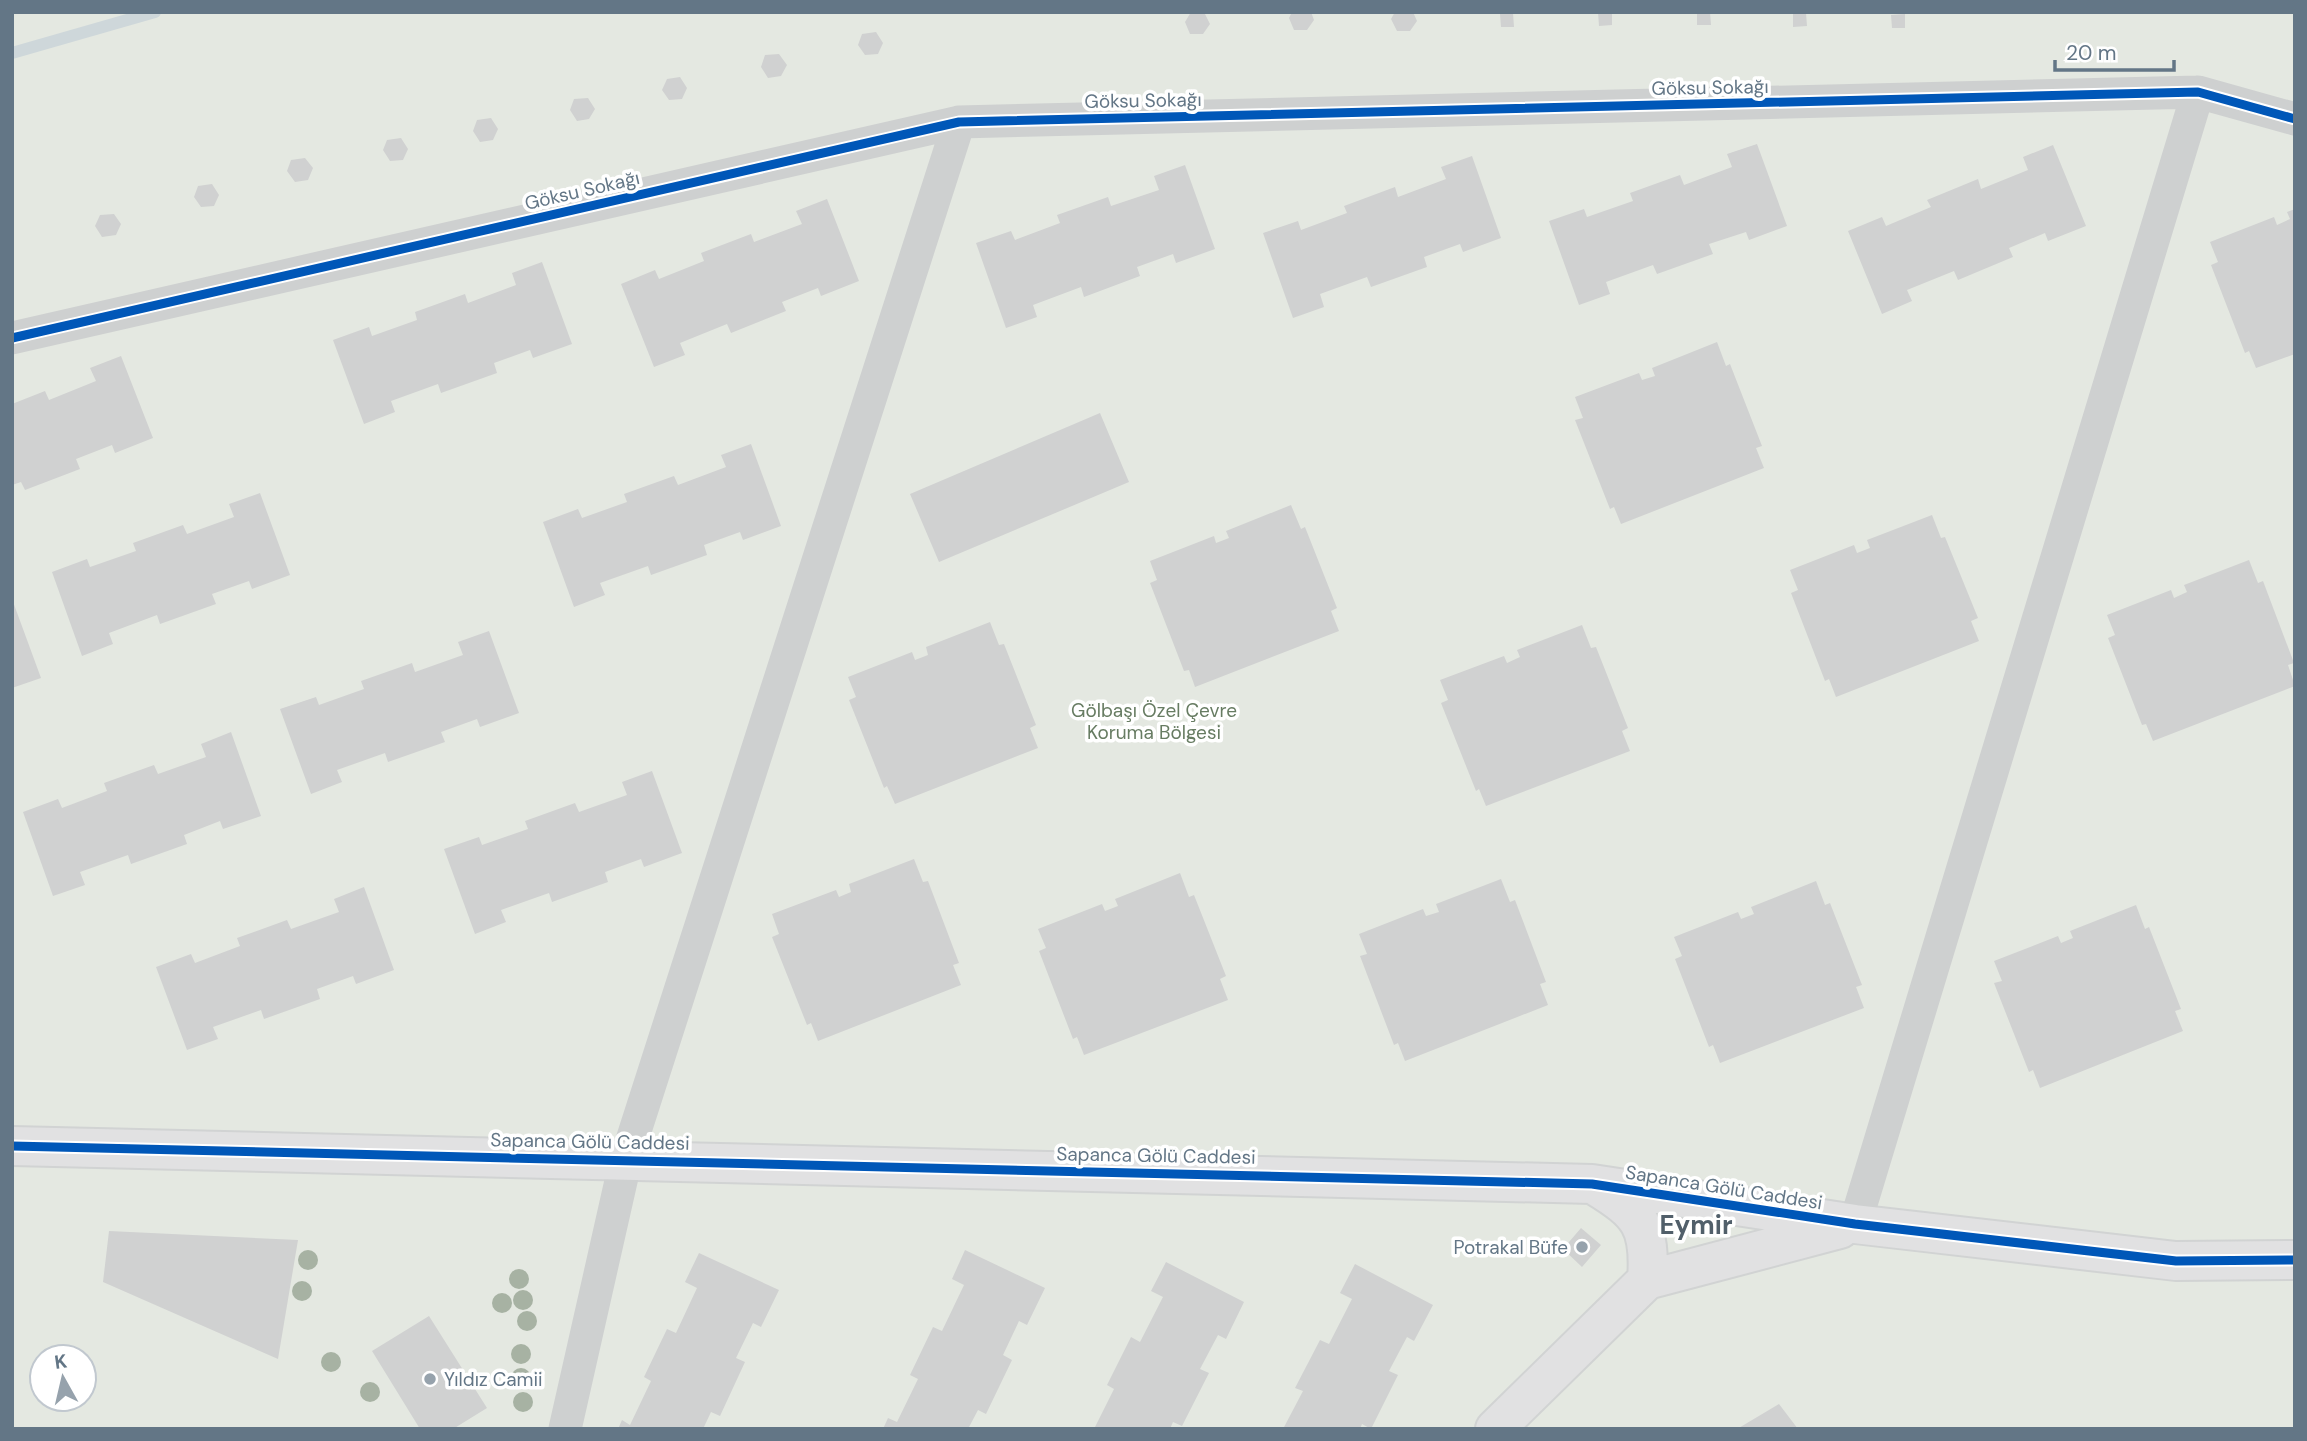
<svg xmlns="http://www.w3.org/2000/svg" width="2307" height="1441" font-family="'DM Sans',sans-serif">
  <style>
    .green { fill: #e4e8e1; fill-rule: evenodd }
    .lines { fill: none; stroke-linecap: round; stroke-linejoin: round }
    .stream { stroke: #ced7da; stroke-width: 12 }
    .building { fill: #d0d1d1 }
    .secondary-casing { stroke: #d1d3d3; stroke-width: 42 }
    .street { stroke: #ced0d0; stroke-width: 33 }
    .secondary { stroke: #e1e1e2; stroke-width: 38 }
    .cycleway-casing { stroke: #fff; stroke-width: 13 }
    .cycleway { stroke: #0057b8; stroke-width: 9 }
    .tree { fill: #a7b2a3 }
    .poi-dot { fill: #96a2ac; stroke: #fff; stroke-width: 2.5 }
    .labels { text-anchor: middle; stroke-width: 7; stroke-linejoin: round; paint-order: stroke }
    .street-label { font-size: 19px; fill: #637686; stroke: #fff }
    .park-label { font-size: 19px; fill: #677c62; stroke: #fff }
    .poi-label { font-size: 19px; fill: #637686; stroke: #fff; text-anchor: end }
    .district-label { font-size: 26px; font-weight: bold; fill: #515f6a; stroke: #fff }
  </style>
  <rect width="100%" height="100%" fill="#f5f5f3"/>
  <path class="green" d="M 12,12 L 2295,12 L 2295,1429 L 12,1429 ZM 42,1357 L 84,1357 L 84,1399 L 42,1399 Z"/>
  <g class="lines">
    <path class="stream" d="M 12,53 L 155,12"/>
  </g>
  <path class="building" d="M 1191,12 L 1204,12 L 1210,24 L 1203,34 L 1190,34 L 1185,22 Z
    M 1292,12 L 1311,12 L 1314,20 L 1307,30 L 1294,30 L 1289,18 Z
    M 1395,12 L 1413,12 L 1417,21 L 1410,31 L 1397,31 L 1391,19 Z
    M 1598,12 L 1612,12 L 1612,25 L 1599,26 Z
    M 1697,12 L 1710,12 L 1711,25 L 1697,25 Z
    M 1513,13 L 1514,27 L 1501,27 L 1500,14 Z
    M 1806,13 L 1807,26 L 1793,27 L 1793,14 Z
    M 1905,14 L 1905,28 L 1892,28 L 1891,15 Z
    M 876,32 L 883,43 L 878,54 L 865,55 L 858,45 L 862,34 Z
    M 779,54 L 787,65 L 781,76 L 768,78 L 761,67 L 765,55 Z
    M 680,77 L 687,88 L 682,99 L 669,100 L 662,90 L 667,79 Z
    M 588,98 L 595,109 L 589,119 L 577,121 L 570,110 L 574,99 Z
    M 491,118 L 498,129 L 493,140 L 480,142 L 473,131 L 477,120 Z
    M 401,138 L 408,149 L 403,160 L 390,161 L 383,150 L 387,140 Z
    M 1757,144 L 1787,226 L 1749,240 L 1746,232 L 1709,244 L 1713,254 L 1657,274 L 1653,265 L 1606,282 L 1610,294 L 1579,305 L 1549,221 L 1584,209 L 1587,217 L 1633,201 L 1630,193 L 1680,175 L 1684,185 L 1732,167 L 1727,154 Z
    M 2053,145 L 2086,226 L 2048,241 L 2045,233 L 2009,248 L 2013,257 L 1958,280 L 1954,271 L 1907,290 L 1912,301 L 1882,314 L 1848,231 L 1882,217 L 1886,226 L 1931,207 L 1927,200 L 1978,179 L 1981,189 L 2028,170 L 2023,157 Z
    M 1472,156 L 1501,238 L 1463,252 L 1460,244 L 1424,257 L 1427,267 L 1371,287 L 1367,277 L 1320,294 L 1324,307 L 1293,318 L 1263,233 L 1298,221 L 1301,230 L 1347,213 L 1344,206 L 1395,187 L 1398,197 L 1446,179 L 1441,167 Z
    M 305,158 L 313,168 L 308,180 L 295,182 L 287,171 L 291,160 Z
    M 1185,165 L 1215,249 L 1176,263 L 1173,254 L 1137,267 L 1140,276 L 1084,297 L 1081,287 L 1033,305 L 1037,317 L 1006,328 L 976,243 L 1011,231 L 1015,240 L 1060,223 L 1057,215 L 1108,197 L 1111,206 L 1159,190 L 1154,176 Z
    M 212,184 L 219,195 L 214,206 L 201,207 L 194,197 L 198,186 Z
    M 827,199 L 859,281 L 821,296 L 818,288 L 782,302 L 786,311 L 731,333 L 727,324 L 680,343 L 685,355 L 654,367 L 621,284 L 655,270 L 659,279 L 704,261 L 701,253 L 751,234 L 754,242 L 802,224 L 796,211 Z
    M 2295,209 L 2295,354 L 2256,368 L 2249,351 L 2245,353 L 2211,265 L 2218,262 L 2210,242 L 2274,217 L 2277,225 L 2290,219 L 2287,212 Z
    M 114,214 L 121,224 L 116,235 L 102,237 L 95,226 L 100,215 Z
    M 542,262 L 572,344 L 533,358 L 530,350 L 494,363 L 497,373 L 441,393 L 438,384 L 391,401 L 395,412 L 364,424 L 333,340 L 369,327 L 372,336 L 417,320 L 415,312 L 465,294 L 468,303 L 516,285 L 512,273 Z
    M 1717,342 L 1726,366 L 1730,364 L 1762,446 L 1756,448 L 1764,468 L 1621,524 L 1614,507 L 1610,509 L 1575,420 L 1583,418 L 1575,397 L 1639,373 L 1642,380 L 1655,376 L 1652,368 Z
    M 121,356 L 153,438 L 115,453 L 112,445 L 76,459 L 80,469 L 25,490 L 21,482 L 12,485 L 12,404 L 45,391 L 49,400 L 96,381 L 90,368 Z
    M 1100,413 L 1129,482 L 939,562 L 910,494 Z
    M 751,444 L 781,526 L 743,540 L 740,532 L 704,545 L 707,555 L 651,575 L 648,566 L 600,583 L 605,595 L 574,607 L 543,522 L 578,509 L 582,518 L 627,502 L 624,494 L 674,476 L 678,485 L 726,467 L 721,455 Z
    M 260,493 L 290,575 L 252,589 L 249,581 L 212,594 L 216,604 L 160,624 L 157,615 L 109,633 L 113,644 L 82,656 L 52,572 L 87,559 L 90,567 L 136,551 L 133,543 L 183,525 L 187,534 L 234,517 L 229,504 Z
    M 1291,505 L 1301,529 L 1305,527 L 1337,608 L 1331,611 L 1339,631 L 1195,687 L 1189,670 L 1184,671 L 1150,583 L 1157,580 L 1150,561 L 1214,536 L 1216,543 L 1229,538 L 1226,531 Z
    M 1932,515 L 1941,538 L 1945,537 L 1978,618 L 1971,621 L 1979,641 L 1836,697 L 1829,679 L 1825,681 L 1791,593 L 1798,590 L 1790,570 L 1854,545 L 1857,553 L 1870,548 L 1867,540 Z
    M 2249,560 L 2258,583 L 2263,581 L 2294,663 L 2288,665 L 2295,686 L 2153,741 L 2146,724 L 2142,725 L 2108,638 L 2115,635 L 2107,615 L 2171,590 L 2174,598 L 2187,592 L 2184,585 Z
    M 12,599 L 41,678 L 12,688 Z
    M 990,622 L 999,645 L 1004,644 L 1036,725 L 1030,728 L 1038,748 L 895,804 L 887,786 L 884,788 L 849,700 L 856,697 L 848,677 L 912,652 L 915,660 L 928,655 L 926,647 Z
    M 1582,625 L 1591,648 L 1596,647 L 1628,728 L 1622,731 L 1630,751 L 1486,806 L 1479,789 L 1476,791 L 1441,703 L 1448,700 L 1440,680 L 1504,656 L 1507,663 L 1520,657 L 1517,650 Z
    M 489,631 L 519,713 L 480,727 L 477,719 L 441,732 L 445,742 L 388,762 L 385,753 L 337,770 L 342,782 L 311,794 L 280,709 L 316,697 L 319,705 L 364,689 L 361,681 L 412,663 L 415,672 L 463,655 L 458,642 Z
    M 231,732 L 261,816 L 223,829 L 220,821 L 184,835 L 187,844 L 131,864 L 128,855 L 80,872 L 85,885 L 53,896 L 23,812 L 58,799 L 62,808 L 107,791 L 104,783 L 154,765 L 158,774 L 206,757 L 201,744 Z
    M 652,771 L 682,853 L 644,867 L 641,859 L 605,872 L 608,882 L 552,902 L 549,893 L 501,910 L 506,922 L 475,934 L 444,849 L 479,837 L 482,845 L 528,829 L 525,821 L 575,803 L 579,812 L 627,795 L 622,782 Z
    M 914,859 L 923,882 L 928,881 L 959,963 L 953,965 L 961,985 L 818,1041 L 811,1023 L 807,1025 L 772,937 L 779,934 L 772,914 L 836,890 L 839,897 L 851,892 L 849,884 Z
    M 1180,873 L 1189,897 L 1194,895 L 1226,976 L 1220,979 L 1228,1000 L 1084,1055 L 1077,1037 L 1073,1039 L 1039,951 L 1046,948 L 1038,929 L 1102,904 L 1105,911 L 1118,906 L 1115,899 Z
    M 1501,879 L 1510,902 L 1515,900 L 1546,982 L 1540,984 L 1548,1005 L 1405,1061 L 1398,1043 L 1394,1045 L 1360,956 L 1367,954 L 1359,934 L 1423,909 L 1426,916 L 1439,912 L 1436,904 Z
    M 1816,881 L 1825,905 L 1830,903 L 1862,985 L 1856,987 L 1864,1008 L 1720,1063 L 1713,1045 L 1709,1047 L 1675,959 L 1682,956 L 1674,937 L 1738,912 L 1741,919 L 1754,914 L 1751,907 Z
    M 364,887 L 394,970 L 356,984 L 353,976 L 317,989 L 320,999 L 264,1019 L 261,1010 L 213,1027 L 218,1039 L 187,1050 L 156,967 L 191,954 L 195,963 L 240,946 L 237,938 L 287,920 L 291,929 L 339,912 L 334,899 Z
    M 2136,905 L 2145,929 L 2149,927 L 2181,1009 L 2175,1011 L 2183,1031 L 2040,1088 L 2033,1070 L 2029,1072 L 1994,983 L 2002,981 L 1994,961 L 2058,936 L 2061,943 L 2073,938 L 2070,931 Z
    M 1581,1228 L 1601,1245 L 1582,1267 L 1563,1249 Z
    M 109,1231 L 298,1240 L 278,1359 L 103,1282 Z
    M 965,1250 L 1045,1288 L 1027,1325 L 1019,1321 L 1003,1355 L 1012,1360 L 986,1414 L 978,1410 L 968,1429 L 883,1429 L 888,1418 L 897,1422 L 918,1379 L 910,1375 L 933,1327 L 942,1331 L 964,1285 L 952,1279 Z
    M 699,1253 L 779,1290 L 761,1327 L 753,1323 L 736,1358 L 745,1362 L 720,1416 L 711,1412 L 703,1429 L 618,1429 L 622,1420 L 630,1425 L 651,1381 L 644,1377 L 667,1329 L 676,1333 L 697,1288 L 685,1282 Z
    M 1166,1262 L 1244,1302 L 1226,1339 L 1218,1335 L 1200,1369 L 1209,1373 L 1182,1426 L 1173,1422 L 1170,1429 L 1094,1429 L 1114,1389 L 1107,1385 L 1131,1337 L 1140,1342 L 1163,1297 L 1151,1291 Z
    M 1355,1264 L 1433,1305 L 1414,1341 L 1407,1337 L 1389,1371 L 1398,1375 L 1371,1429 L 1362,1424 L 1360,1429 L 1283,1429 L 1303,1391 L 1295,1388 L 1320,1340 L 1329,1344 L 1352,1299 L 1340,1293 Z
    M 429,1316 L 487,1408 L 453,1429 L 420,1429 L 372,1351 Z
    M 1779,1404 L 1798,1429 L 1737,1429 Z"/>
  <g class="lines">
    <defs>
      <path id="secondary" d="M 12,1146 L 1592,1184 L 1855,1224 L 2176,1261 L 2295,1260
        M 1596,1186 C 1640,1213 1651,1226 1647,1280
        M 1495,1429 L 1647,1280 L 1840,1229"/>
    </defs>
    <use href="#secondary" class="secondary-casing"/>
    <path class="street" d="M 12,338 L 959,122 L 2198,92 L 2295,119
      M 1855,1224 L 2198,92
      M 565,1429 L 626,1159 L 959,122"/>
    <use href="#secondary" class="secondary"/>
    <defs>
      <path id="cycleway" d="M 12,338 L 959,122 L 2198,92 L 2295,119
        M 12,1146 L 1592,1184 L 1855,1224 L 2176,1261 L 2295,1260"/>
    </defs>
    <use href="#cycleway" class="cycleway-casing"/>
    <use href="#cycleway" class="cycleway"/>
  </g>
  <g class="tree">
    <circle cx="308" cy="1260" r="10"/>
    <circle cx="519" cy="1279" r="10"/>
    <circle cx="302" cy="1291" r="10"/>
    <circle cx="523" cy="1300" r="10"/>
    <circle cx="502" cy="1303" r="10"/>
    <circle cx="527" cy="1321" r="10"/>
    <circle cx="521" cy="1354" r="10"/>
    <circle cx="331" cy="1362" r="10"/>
    <circle cx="521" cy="1378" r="10"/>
    <circle cx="370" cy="1392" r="10"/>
    <circle cx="523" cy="1402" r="10"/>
  </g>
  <g class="poi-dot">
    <circle cx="1582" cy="1247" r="7"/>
    <circle cx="430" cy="1379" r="7"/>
  </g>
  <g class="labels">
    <g class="street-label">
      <text transform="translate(1710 87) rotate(-1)" y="7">Göksu Sokağı</text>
      <text transform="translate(1143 100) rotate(-1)" y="7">Göksu Sokağı</text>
      <text transform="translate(582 190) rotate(-13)" y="7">Göksu Sokağı</text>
      <text transform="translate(590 1141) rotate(1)" y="7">Sapanca Gölü Caddesi</text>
      <text transform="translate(1156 1155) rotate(1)" y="7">Sapanca Gölü Caddesi</text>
      <text transform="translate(1724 1187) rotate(9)" y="7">Sapanca Gölü Caddesi</text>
    </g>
    <g class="park-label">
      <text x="1154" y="717">Gölbaşı Özel Çevre<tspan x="1154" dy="22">Koruma Bölgesi</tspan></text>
    </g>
    <g class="poi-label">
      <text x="1568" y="1254">Potrakal Büfe</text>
      <text x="444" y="1386" text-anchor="start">Yıldız Camii</text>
    </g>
    <g class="district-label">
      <text x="1696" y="1234">Eymir</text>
    </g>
  </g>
  <rect width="2307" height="1441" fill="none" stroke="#637686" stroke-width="28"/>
  <g transform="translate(63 1378) rotate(352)"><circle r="33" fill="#ffffff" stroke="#c1c8cf" stroke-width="2"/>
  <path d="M0-5L12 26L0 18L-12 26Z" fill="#96a2ac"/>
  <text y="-10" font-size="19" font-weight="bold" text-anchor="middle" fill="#637686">K</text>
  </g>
  <path d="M2055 60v10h119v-10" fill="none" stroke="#637686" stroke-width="3.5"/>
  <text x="2066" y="60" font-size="21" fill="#637686" stroke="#ffffff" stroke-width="5" paint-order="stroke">20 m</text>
</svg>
